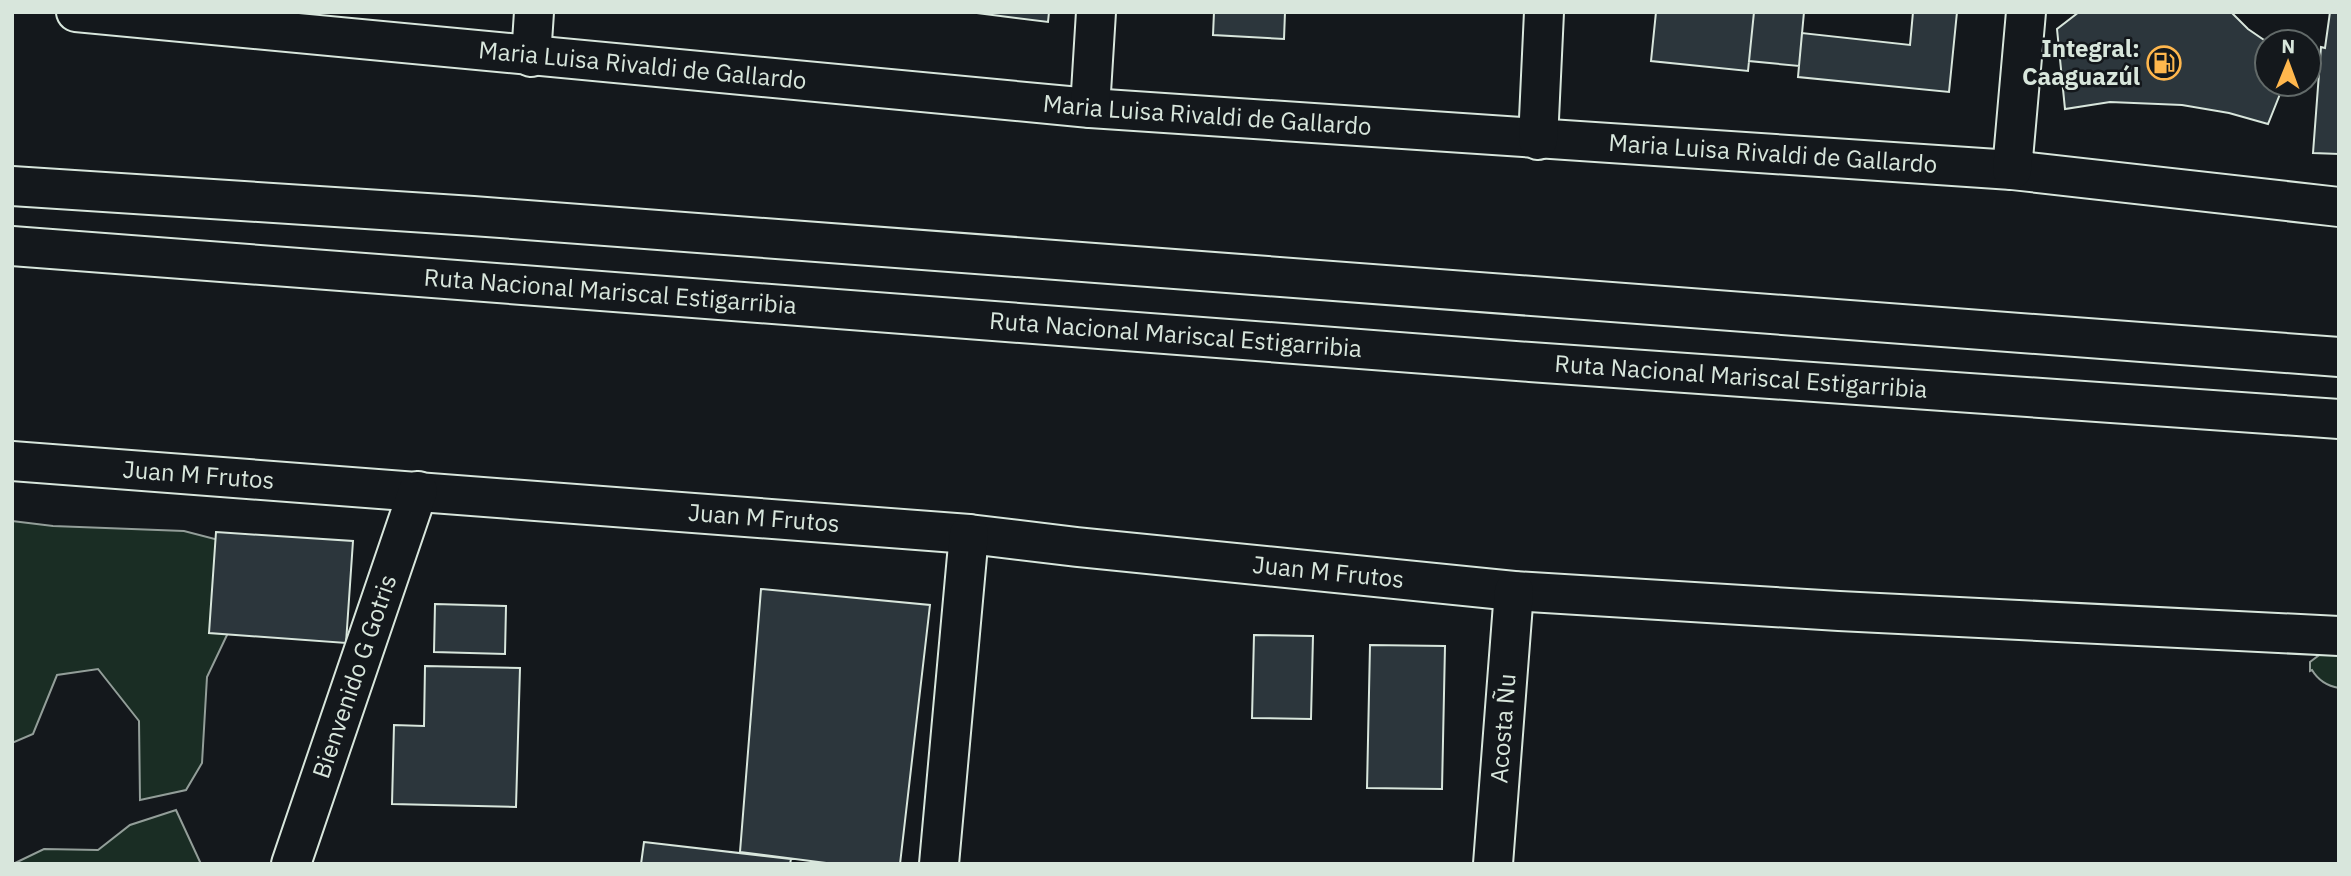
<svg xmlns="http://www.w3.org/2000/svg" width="2351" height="876" font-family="'IBM Plex Sans',sans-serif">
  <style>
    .green { fill: #1a2d24; stroke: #939e99; stroke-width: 2 }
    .building { fill: #2c363c; stroke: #d8e6dc; stroke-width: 2 }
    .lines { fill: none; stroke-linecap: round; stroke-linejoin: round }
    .minor-casing { stroke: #d8e6dc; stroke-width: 42 }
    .highway-casing { stroke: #d8e6dc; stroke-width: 42 }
    .minor { stroke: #14181c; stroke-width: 38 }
    .highway { stroke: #14181c; stroke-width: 38 }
    .labels { text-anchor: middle; stroke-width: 5; stroke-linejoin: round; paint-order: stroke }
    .poi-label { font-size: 24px; font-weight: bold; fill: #d8e6dc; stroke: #14181c; text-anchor: end }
    .street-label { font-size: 24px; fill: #d8e6dc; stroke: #14181c }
  </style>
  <rect width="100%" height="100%" fill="#14181c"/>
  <path class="green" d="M 12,521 L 53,526 L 184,531 L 238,545 L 246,595 L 207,677 L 202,763 L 186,790 L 140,800 L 139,721 L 98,669 L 57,675 L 33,734 L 12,743 Z
    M 2339,644 L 2339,688 C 2327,686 2318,680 2312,670 L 2310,671 L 2310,662 L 2330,647 Z
    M 176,810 L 201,864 L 13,864 L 44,849 L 98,850 L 130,825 Z"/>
  <path class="building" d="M 969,12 L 1049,12 L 1048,22 Z
    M 1214,12 L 1285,12 L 1284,39 L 1213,35 Z
    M 1656,12 L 1754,12 L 1748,71 L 1651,61 Z
    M 1754,12 L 1804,12 L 1799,66 L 1749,61 Z
    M 1913,12 L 1957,12 L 1949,92 L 1798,77 L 1802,33 L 1910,45 Z
    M 2079,12 L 2231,12 L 2248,29 L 2267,42 L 2267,84 L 2284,84 L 2268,124 L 2229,113 L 2182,105 L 2110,102 L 2065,109 L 2057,29 Z
    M 2330,12 L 2339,12 L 2339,154 L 2313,153 L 2321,47 L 2325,48 Z
    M 216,532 L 353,541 L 346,643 L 209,633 Z
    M 761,589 L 930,605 L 900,864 L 834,864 L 740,852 Z
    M 435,604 L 506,606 L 505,654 L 434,652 Z
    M 1254,635 L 1313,636 L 1311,719 L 1252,718 Z
    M 1370,645 L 1445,646 L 1442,789 L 1367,788 Z
    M 425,666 L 520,668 L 516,807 L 392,804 L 394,725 L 424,726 Z
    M 644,842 L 791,859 L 790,864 L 641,864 Z"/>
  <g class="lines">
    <defs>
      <g id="minor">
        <path id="s1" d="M 76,12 L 1090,108 L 2012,170 L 2339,207"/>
        <path d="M 531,57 L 534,12"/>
        <path d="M 1090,108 L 1096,12"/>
        <path d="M 1538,140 L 1544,12"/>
        <path d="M 2012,170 L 2026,12"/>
        <path id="s2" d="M 12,461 L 969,534 L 1077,547 L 1514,591 L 1839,611 L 2339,636"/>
        <path id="s3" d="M 291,864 L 418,491"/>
        <path d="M 939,864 L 969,534"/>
        <path id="s4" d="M 1493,864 L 1514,591"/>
      </g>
      <g id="highway">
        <path d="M 12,186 L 473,216 L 2339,357"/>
        <path id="s5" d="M 12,246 L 1530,362 L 2339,419"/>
      </g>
    </defs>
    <use href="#minor" class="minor-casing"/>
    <use href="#highway" class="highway-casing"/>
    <use href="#minor" class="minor"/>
    <use href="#highway" class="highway"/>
  </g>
  <defs>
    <symbol id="fuel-ring" viewBox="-11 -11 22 22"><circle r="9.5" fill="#14181c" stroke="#ffb74d" stroke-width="1.5"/><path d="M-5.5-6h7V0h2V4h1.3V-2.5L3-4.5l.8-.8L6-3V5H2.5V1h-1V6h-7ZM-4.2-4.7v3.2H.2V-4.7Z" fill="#ffb74d"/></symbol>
  </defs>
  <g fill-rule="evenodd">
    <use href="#fuel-ring" x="2145" y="44" width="38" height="38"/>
  </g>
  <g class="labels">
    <g class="poi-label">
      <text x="2140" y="57">Integral:<tspan x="2140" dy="28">Caaguazúl</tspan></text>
    </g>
    <g class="street-label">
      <text dy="8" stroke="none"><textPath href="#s1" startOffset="569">Maria Luisa Rivaldi de Gallardo</textPath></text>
      <text dy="8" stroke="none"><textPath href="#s1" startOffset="1136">Maria Luisa Rivaldi de Gallardo</textPath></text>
      <text dy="8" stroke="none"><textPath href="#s1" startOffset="1703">Maria Luisa Rivaldi de Gallardo</textPath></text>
      <text dy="8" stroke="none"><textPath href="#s5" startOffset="600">Ruta Nacional Mariscal Estigarribia</textPath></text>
      <text dy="8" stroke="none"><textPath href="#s5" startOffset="1167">Ruta Nacional Mariscal Estigarribia</textPath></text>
      <text dy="8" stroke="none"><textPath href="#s5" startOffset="1734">Ruta Nacional Mariscal Estigarribia</textPath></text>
      <text dy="8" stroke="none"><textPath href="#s2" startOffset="187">Juan M Frutos</textPath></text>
      <text dy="8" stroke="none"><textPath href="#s2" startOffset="754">Juan M Frutos</textPath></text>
      <text dy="8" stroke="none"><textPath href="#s2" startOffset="1321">Juan M Frutos</textPath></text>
      <text dy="8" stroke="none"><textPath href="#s3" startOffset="198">Bienvenido G Gotris</textPath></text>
      <text dy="8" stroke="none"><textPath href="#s4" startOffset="136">Acosta Ñu</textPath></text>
    </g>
  </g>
  <rect width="2351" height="876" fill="none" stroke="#d8e6dc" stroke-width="28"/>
  <g transform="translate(2288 63) rotate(1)"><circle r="33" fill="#14181c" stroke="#626a69" stroke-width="2"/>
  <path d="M0-5L12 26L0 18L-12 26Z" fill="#ffb74d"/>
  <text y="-10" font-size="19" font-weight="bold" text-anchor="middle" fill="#d8e6dc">N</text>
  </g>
</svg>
